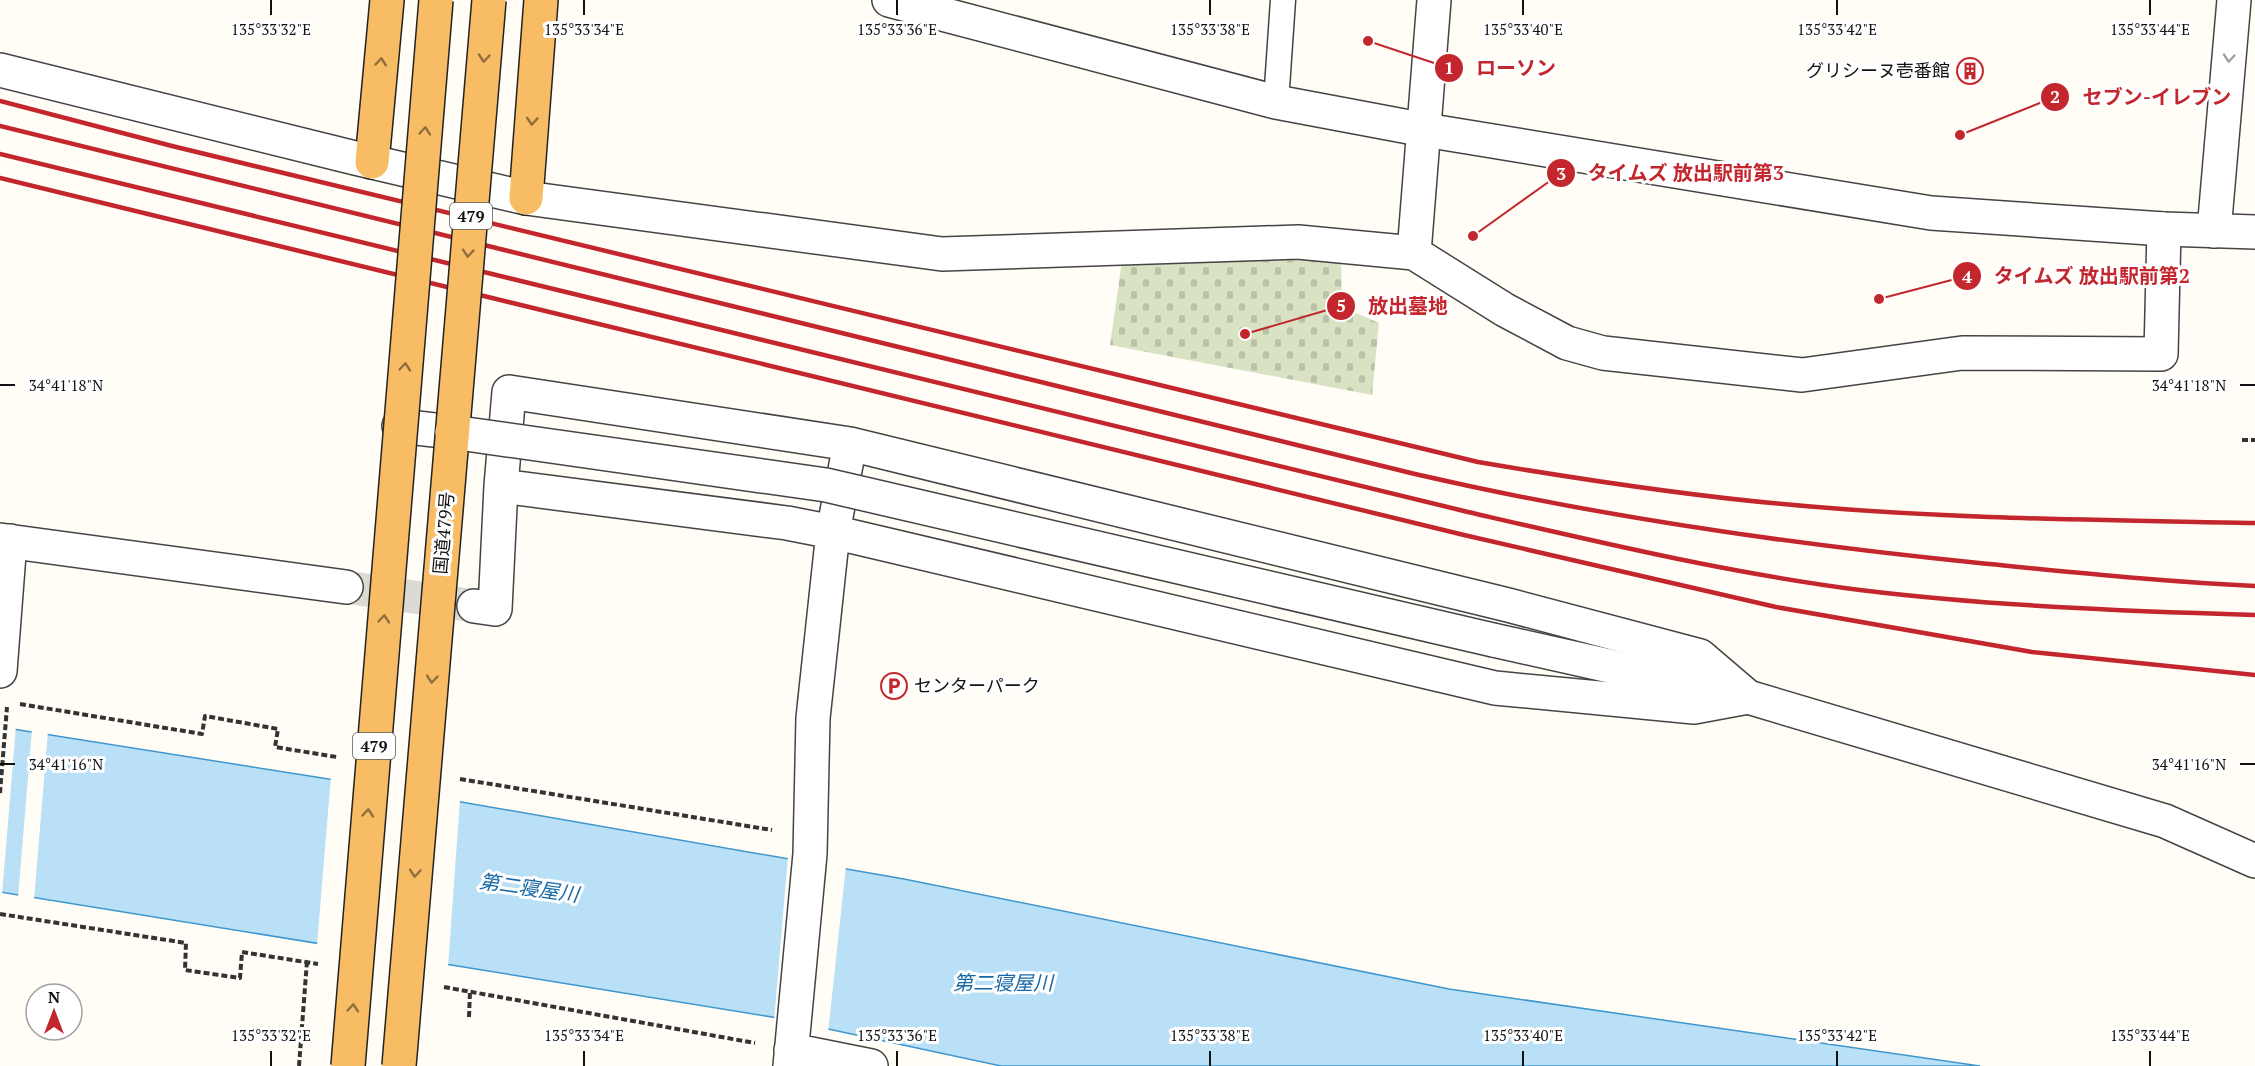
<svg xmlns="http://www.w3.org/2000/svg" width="2255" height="1066" font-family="'PT Serif','Noto Sans JP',serif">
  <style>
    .cemetery { fill: url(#cemetery-stones) }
    .water { fill: #b9e0f7; stroke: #3f96cf; stroke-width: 1.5 }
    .pier { fill: #fffdf5 }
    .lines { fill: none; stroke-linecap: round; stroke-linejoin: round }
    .minor-tunnel { stroke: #dbdad3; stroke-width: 33; stroke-dasharray: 33 16; stroke-linecap: butt }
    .service-casing { stroke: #444; stroke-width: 27 }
    .minor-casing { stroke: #444; stroke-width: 36 }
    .tertiary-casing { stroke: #444; stroke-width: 36 }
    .trunk-casing { stroke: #222; stroke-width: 36 }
    .path { stroke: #333; stroke-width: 4; stroke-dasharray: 6 3; stroke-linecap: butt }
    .service { stroke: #fff; stroke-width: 24 }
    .minor { stroke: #fff; stroke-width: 33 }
    .tertiary { stroke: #fff; stroke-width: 33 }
    .trunk { stroke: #f7bc64; stroke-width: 33 }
    .rail { stroke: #c4262e; stroke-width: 4.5 }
    .tertiary-bridge-casing { stroke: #444; stroke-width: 36; stroke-linecap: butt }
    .trunk-bridge-casing { stroke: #222; stroke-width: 36; stroke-linecap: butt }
    .tertiary-bridge { stroke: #fff; stroke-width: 33 }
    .trunk-bridge { stroke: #f7bc64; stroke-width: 33 }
    .oneway { stroke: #906f3f }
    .oneway2 { stroke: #a0a0a0 }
    .ticks { fill: none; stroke: #111; stroke-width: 2 }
    .labels { text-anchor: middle; stroke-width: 6; stroke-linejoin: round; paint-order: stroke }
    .shield { fill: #fff; stroke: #585858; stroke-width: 1.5 }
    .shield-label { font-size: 16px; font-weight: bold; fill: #111 }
    .poi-label { font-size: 18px; fill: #111; stroke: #fff; text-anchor: end }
    .street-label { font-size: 18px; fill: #111; stroke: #fff }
    .water-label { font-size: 20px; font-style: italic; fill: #1768a6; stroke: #fff }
    .ticks-label { font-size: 15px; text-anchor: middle; fill: #111; stroke: #fff; stroke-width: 6; stroke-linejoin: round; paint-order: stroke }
    .leader { fill: none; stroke: #c4262e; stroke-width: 2 }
    .callout-dot { fill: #c4262e; stroke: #fff; stroke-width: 2 }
    .mark-label { font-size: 18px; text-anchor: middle; font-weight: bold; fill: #fff }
    .callout-label { font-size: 20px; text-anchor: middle; font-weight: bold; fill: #c4262e; stroke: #fff; stroke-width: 6; stroke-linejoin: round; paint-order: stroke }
  </style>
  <defs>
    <pattern id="cemetery-stones" width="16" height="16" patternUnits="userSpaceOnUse" patternTransform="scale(1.5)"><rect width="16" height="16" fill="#d9e3c4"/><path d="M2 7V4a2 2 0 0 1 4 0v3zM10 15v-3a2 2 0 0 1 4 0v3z" fill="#b9c2a7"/></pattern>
  </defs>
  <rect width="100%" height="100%" fill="#fffdf5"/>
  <path class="cemetery" d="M 1341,258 L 1342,307 L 1379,323 L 1372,395 L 1110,345 L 1122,261 Z"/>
  <path class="water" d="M 0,727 L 335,780 L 904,879 L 1449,989 L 1980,1066 L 1001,1066 L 772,1017 L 0,892 Z"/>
  <path class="pier" d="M 0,724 L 16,726 L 2,895 L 0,895 Z
    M 32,729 L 48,731 L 34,900 L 18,898 Z
    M 331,776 L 460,799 L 448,967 L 317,945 Z
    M 788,856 L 846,866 L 828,1033 L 774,1021 Z"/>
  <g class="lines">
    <path class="minor-tunnel" d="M 346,587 L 474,606"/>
    <defs>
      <path id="service" d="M 1276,102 L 1283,0"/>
      <path id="minor" d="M 0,70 L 355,158 L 526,198 L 942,254 L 1298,242 L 1414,253 L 1434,0
        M 2214,231 L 2234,0
        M 1414,253 L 1505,310 L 1567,343 L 1603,353 L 1802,375 L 1962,353 L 2161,354 L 2164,229
        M 509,392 L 850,444 L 1508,605 L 1700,656 L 1748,697 L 1694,707 L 1495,688 L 833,532 L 787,523 L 501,486 Z
        M 0,540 L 346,587
        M 474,606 L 495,609 L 501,486
        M 0,671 L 10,541
        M 791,1050 L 871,1066
        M 790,1066 L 810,854 L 813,718 L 833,532 L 850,444"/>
      <path id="tertiary" d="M 889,0 L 1276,102 L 1425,130 L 1931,213 L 2164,229 L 2255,232
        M 399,426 L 452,432
        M 1493,640 L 1748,697 L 2165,821 L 2255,861"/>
      <path id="trunk" d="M 372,162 L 387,0
        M 526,198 L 541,0"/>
    </defs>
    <use href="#service" class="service-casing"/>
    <use href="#minor" class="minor-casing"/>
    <use href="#tertiary" class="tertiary-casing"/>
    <use href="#trunk" class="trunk-casing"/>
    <path class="path" d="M 2242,440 L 2255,440
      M 20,704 L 202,734 L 205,716 L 278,729 L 275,747 L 337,757
      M 460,779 L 772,830
      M 0,793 L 7,707
      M 0,914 L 186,943 L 185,970 L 240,978 L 242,952 L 318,964
      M 444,987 L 755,1043
      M 469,1017 L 470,991
      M 299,1066 L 307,961"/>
    <use href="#service" class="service"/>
    <use href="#minor" class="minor"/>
    <use href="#tertiary" class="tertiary"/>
    <use href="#trunk" class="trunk"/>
    <path class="rail" d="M 0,101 L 172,146 L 1478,462 C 1579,479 1681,495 1783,504 C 1940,519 2098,520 2255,523
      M 0,126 L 1415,474 C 1601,517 1789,544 1979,563 C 2071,572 2163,582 2255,586
      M 0,154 L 1468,512 C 1598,542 1728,573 1860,590 C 1991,606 2123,611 2255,615
      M 0,178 L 1464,535 L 1776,607 L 2032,652 L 2255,675"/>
    <defs>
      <path id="tertiary-bridge" d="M 452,432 L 826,485 L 1493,640"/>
      <path id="trunk-bridge" d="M 348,1066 L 436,0
        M 399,1066 L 489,0"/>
    </defs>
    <use href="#tertiary-bridge" class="tertiary-bridge-casing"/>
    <use href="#trunk-bridge" class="trunk-bridge-casing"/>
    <use href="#tertiary-bridge" class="tertiary-bridge"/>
    <use href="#trunk-bridge" class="trunk-bridge"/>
  </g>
  <defs><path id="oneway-chevron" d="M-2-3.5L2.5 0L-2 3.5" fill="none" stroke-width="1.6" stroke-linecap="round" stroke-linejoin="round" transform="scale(1.5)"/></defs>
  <g class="oneway">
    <use href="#oneway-chevron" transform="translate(484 58) rotate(95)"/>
    <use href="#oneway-chevron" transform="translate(381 62) rotate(-85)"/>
    <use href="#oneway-chevron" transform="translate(532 121) rotate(94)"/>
    <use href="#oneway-chevron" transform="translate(425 131) rotate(-85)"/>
    <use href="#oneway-chevron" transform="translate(468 253) rotate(95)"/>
    <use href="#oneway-chevron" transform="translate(405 367) rotate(-85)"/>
    <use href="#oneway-chevron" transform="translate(384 619) rotate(-85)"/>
    <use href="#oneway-chevron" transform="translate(432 679) rotate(95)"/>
    <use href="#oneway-chevron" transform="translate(368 813) rotate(-85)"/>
    <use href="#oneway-chevron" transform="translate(415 873) rotate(95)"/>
    <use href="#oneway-chevron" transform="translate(353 1008) rotate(-85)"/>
  </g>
  <use class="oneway2" href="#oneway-chevron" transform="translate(2229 58) rotate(95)"/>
  <path class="ticks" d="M 271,0 L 271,15M 584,0 L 584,15M 897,0 L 897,15M 1210,0 L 1210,15M 1523,0 L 1523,15M 1837,0 L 1837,15M 2150,0 L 2150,15M 0,385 L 15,385M 2240,385 L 2255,385M 0,764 L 15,764M 2240,764 L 2255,764M 271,1051 L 271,1066M 584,1051 L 584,1066M 897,1051 L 897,1066M 1210,1051 L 1210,1066M 1523,1051 L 1523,1066M 1837,1051 L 1837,1066M 2150,1051 L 2150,1066"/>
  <defs>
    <symbol id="building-ring" viewBox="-11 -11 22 22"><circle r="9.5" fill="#fff" stroke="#c4262e" stroke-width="1.5"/><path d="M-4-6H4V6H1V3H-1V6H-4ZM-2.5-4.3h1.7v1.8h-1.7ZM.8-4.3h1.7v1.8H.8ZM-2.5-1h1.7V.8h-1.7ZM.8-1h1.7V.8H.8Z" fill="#c4262e"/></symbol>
    <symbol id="parking-ring" viewBox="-11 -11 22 22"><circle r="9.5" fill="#fff" stroke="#c4262e" stroke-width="1.5"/><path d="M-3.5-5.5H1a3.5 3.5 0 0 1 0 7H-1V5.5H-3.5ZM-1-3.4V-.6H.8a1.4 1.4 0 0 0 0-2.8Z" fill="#c4262e"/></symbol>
  </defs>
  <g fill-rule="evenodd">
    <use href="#building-ring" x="1955" y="56" width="30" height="30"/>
    <use href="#parking-ring" x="879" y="671" width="30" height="30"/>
  </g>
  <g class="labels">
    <g class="shield">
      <rect x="450" y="203" width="42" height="26" rx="4.5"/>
      <rect x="353" y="733" width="42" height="26" rx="4.5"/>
    </g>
    <g class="shield-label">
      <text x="471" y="222">479</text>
      <text x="374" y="752">479</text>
    </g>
    <g class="poi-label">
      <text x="1950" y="77">グリシーヌ壱番館</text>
      <text x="914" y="692" text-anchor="start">センターパーク</text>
    </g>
    <g class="street-label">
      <text transform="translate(444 533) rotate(-85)" y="6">国道479号</text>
    </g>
    <g class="water-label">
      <text transform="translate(529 888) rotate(8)" y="7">第二寝屋川</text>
      <text x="1003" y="990">第二寝屋川</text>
    </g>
  </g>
  <g class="ticks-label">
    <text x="271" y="35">135°33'32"E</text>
    <text x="584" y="35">135°33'34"E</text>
    <text x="897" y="35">135°33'36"E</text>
    <text x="1210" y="35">135°33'38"E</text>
    <text x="1523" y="35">135°33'40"E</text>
    <text x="1837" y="35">135°33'42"E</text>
    <text x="2150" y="35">135°33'44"E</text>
    <text x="66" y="391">34°41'18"N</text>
    <text x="2189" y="391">34°41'18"N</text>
    <text x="66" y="770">34°41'16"N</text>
    <text x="2189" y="770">34°41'16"N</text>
    <text x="271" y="1041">135°33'32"E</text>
    <text x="584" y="1041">135°33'34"E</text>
    <text x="897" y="1041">135°33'36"E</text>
    <text x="1210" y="1041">135°33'38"E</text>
    <text x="1523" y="1041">135°33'40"E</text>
    <text x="1837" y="1041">135°33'42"E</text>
    <text x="2150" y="1041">135°33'44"E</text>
  </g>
  <path class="leader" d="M1368 41L1449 68M1960 135L2055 97M1473 236L1561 173M1879 299L1967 276M1245 334L1341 306"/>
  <g class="callout-dot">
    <circle cx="1368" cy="41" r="6"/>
    <circle cx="1960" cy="135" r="6"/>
    <circle cx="1473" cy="236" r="6"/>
    <circle cx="1879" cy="299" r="6"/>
    <circle cx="1245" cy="334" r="6"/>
    <circle cx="1449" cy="68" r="15"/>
    <circle cx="2055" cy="97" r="15"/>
    <circle cx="1561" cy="173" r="15"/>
    <circle cx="1967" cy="276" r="15"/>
    <circle cx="1341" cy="306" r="15"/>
  </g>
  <g class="mark-label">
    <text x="1449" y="74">1</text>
    <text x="2055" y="103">2</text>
    <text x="1561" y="180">3</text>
    <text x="1967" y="283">4</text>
    <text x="1341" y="312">5</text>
  </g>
  <g class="callout-label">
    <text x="1516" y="75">ローソン</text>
    <text x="2157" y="104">セブン-イレブン</text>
    <text x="1686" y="180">タイムズ 放出駅前第3</text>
    <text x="2092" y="283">タイムズ 放出駅前第2</text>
    <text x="1408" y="313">放出墓地</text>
  </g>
  <g transform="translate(54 1012)"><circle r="28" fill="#ffffff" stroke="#a0a0a0" stroke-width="1.5"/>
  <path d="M0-4.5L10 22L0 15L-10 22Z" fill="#c4262e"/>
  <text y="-9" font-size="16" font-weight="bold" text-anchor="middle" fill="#111111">N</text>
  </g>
</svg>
